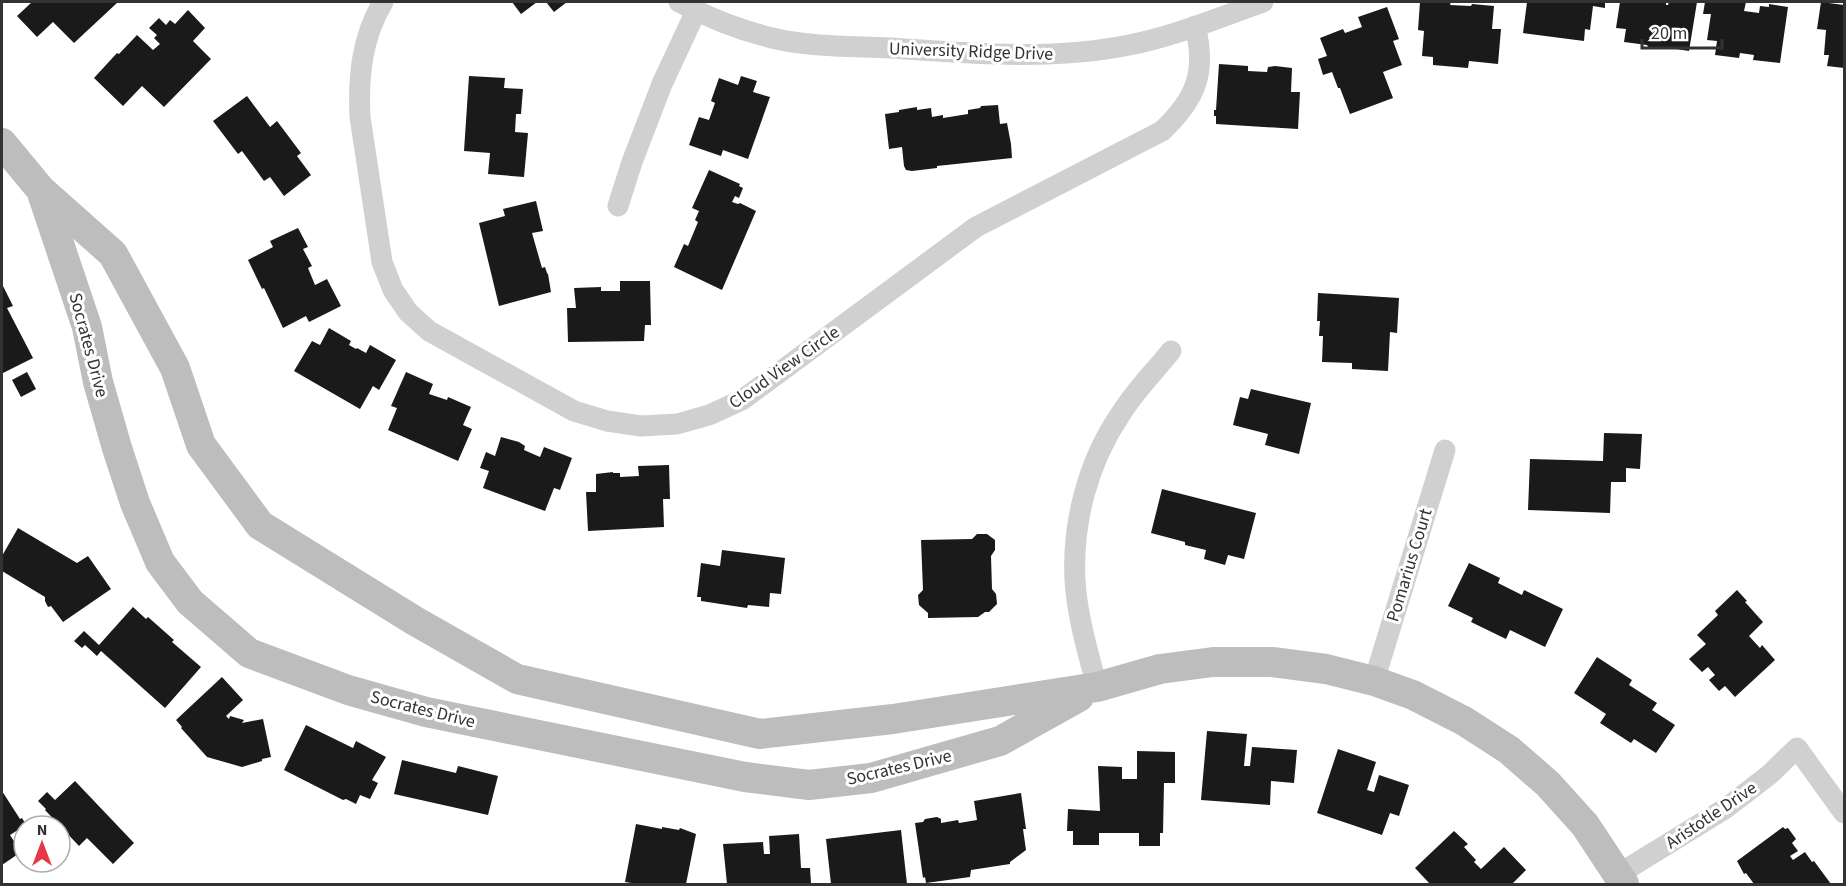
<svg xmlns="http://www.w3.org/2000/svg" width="1846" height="886" font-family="'Source Sans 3',sans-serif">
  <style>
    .building { fill: #1a1a1a }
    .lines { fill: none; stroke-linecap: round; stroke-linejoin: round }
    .street { stroke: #d0d0d0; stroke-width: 21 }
    .secondary { stroke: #bdbdbd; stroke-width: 30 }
    .labels { text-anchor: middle; stroke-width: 6; stroke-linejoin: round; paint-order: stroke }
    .street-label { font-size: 18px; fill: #333; stroke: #fff }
  </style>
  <rect width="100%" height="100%" fill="#fff"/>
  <path class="building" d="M 32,2 L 118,2 L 74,43 L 53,22 L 37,37 L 17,16 Z
    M 512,2 L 537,2 L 521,14 Z
    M 546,2 L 567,2 L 554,12 Z
    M 1420,2 L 1451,2 L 1450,5 L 1471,6 L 1472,4 L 1494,6 L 1492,29 L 1501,29 L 1498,64 L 1469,61 L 1468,68 L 1433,65 L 1433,57 L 1422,56 L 1424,31 L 1418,30 Z
    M 1527,2 L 1605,2 L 1605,8 L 1593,6 L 1590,30 L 1585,29 L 1584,41 L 1523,33 Z
    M 1620,2 L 1666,2 L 1666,5 L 1668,5 L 1669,2 L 1697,2 L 1689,51 L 1663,47 L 1660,49 L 1649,48 L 1647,45 L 1624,42 L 1626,29 L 1616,28 Z
    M 1705,2 L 1746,2 L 1744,11 L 1759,13 L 1760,6 L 1769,7 L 1769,4 L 1788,7 L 1780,63 L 1753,60 L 1754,55 L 1740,53 L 1739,58 L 1715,55 L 1717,41 L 1707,40 L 1711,14 L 1703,14 Z
    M 1821,2 L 1844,5 L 1844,68 L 1827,66 L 1829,55 L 1824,55 L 1826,30 L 1817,29 Z
    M 1387,7 L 1399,39 L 1393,41 L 1402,65 L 1383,72 L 1393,98 L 1350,114 L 1340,88 L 1338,88 L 1332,72 L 1323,75 L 1318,59 L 1327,56 L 1320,38 L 1343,29 L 1345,33 L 1362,27 L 1358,17 Z
    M 188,10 L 205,28 L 193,41 L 211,59 L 164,107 L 142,86 L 123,106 L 94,78 L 117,53 L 119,54 L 137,35 L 153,50 L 160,44 L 154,38 L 157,35 L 149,28 L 159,18 L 166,25 L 170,20 L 175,24 Z
    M 1219,64 L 1248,66 L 1248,71 L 1267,72 L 1268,67 L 1275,66 L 1292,68 L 1291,92 L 1300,92 L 1298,129 L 1216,124 L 1216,116 L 1214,116 L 1214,110 L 1216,110 Z
    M 469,76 L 505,78 L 504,88 L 523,89 L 521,114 L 516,114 L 515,132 L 528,133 L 524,177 L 488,174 L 490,153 L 464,151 Z
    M 741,76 L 757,81 L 753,92 L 770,97 L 748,159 L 723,150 L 721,156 L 689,145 L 699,117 L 709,120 L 715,103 L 711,101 L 719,78 L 738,85 Z
    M 247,96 L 270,127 L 277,121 L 301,153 L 297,156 L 311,175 L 284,196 L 270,177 L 264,181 L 242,151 L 238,154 L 213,121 Z
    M 998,105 L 1000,124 L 1007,123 L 1011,144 L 1012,158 L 937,166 L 937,168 L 912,171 L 906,170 L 904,166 L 902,147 L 889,149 L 885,114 L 899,112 L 899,110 L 917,107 L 917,110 L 931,108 L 932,117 L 943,115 L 943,118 L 968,114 L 968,110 L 980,108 L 981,106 Z
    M 709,170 L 740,184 L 739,186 L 743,188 L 739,198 L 735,196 L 732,202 L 738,204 L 740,203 L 756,211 L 722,290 L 674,267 L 684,244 L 688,246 L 698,222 L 695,220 L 699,211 L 692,208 Z
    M 536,201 L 543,231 L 532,233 L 542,268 L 545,267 L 547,273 L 548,274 L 551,292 L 499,306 L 479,223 L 505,216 L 503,209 Z
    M 298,228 L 308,247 L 303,249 L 312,266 L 308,268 L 315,285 L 327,279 L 341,306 L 309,322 L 306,316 L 283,328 L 264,288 L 262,289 L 248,260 L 273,247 L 270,241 Z
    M 620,281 L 650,281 L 651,325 L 645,325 L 644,341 L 568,342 L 567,308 L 576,308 L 574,288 L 601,287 L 601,291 L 620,291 Z
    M 2,284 L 13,306 L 7,308 L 33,358 L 3,373 L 2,369 Z
    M 1318,293 L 1399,298 L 1397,333 L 1390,332 L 1388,371 L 1352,369 L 1352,363 L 1322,362 L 1323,336 L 1319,336 L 1320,321 L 1317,321 Z
    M 329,328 L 351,341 L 349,345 L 356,349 L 357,348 L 366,353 L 370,345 L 396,360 L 379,390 L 373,386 L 360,409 L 294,371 L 312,341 L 320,345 Z
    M 27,372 L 36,389 L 21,397 L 12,380 Z
    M 406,372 L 433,384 L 429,394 L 447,400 L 448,397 L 471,407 L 463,425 L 472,429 L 458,461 L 388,430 L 397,408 L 391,406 Z
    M 1251,389 L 1311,403 L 1299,454 L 1265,445 L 1268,434 L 1233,425 L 1240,397 L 1248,399 Z
    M 1604,433 L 1642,434 L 1640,469 L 1626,468 L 1626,482 L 1611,482 L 1610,513 L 1528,510 L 1530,459 L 1603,461 Z
    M 501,437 L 519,442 L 525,446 L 524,450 L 540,457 L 544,447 L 572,458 L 560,490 L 554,488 L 545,511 L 483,488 L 489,471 L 480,468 L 486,452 L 495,456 Z
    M 669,465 L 670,499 L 663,499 L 664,527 L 588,531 L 586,492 L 596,492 L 596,474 L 613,472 L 613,473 L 620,473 L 620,477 L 639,476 L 638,466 Z
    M 1162,489 L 1256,513 L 1244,559 L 1228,555 L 1225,565 L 1204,559 L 1206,550 L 1185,545 L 1185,542 L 1151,533 Z
    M 18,528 L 77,563 L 88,556 L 111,589 L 63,622 L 51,606 L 48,607 L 45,601 L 45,597 L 2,571 L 2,556 Z
    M 977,534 L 987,534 L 995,540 L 995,550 L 991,556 L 992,589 L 996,594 L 997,604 L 989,612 L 985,612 L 978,617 L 928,618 L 928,613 L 919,605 L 918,595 L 923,590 L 921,540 L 972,539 Z
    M 722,550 L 785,558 L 781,594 L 770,593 L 769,607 L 748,605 L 747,608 L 727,605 L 701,601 L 701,597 L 697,597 L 701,563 L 720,566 Z
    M 1469,563 L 1500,578 L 1498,583 L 1522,595 L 1524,590 L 1563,609 L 1545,647 L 1510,630 L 1506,639 L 1471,622 L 1473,618 L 1448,606 Z
    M 1737,590 L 1747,601 L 1745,602 L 1763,622 L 1749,636 L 1760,648 L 1762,645 L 1775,660 L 1735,697 L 1725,686 L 1719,691 L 1709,680 L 1715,675 L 1708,667 L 1702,672 L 1689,659 L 1706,644 L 1697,635 L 1718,615 L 1715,611 Z
    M 133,607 L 146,619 L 148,617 L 174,640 L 172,642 L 201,667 L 165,708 L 101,651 L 97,656 L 85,645 L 82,648 L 74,641 L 84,631 L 99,645 Z
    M 1597,657 L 1632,680 L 1629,685 L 1657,703 L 1652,710 L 1675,725 L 1656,753 L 1634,739 L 1631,743 L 1600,723 L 1606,714 L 1574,693 Z
    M 222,677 L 243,700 L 226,716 L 229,719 L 230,716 L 244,720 L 242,723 L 263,719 L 271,757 L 262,759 L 262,761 L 242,767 L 207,757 L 181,728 L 182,727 L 176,720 Z
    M 306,725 L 353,748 L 356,741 L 386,757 L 372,780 L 378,783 L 370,799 L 360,795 L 356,804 L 346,799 L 343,800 L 284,770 Z
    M 1207,731 L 1247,734 L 1244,766 L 1250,766 L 1252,747 L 1297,750 L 1294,783 L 1271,781 L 1270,805 L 1201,800 Z
    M 1338,749 L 1376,762 L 1367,790 L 1374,792 L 1379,775 L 1409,785 L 1399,816 L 1390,813 L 1382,835 L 1317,813 Z
    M 1137,751 L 1175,752 L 1175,783 L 1164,783 L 1163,833 L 1160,833 L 1160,846 L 1139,846 L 1139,833 L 1099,833 L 1099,845 L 1073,845 L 1073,831 L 1067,831 L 1068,809 L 1100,811 L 1098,766 L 1122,767 L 1122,779 L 1137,779 Z
    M 402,760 L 456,773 L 458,766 L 498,776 L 488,815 L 394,794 Z
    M 75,781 L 134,843 L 113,864 L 87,838 L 79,846 L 45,810 L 46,809 L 38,801 L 47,792 L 55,800 Z
    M 2,791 L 20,819 L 22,818 L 25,823 L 21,826 L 21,828 L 10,835 L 21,852 L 2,865 Z
    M 1021,793 L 1026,829 L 1023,829 L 1026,850 L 1010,862 L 1010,864 L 971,870 L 970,877 L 926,883 L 925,877 L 923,878 L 915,823 L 923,822 L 925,819 L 937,817 L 941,819 L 941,823 L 958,820 L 959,823 L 977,820 L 974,801 Z
    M 636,824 L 662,829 L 662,827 L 679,830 L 680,828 L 696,834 L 686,884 L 638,884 L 625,882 Z
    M 1783,827 L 1785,829 L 1788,828 L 1796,839 L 1792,843 L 1798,851 L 1790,856 L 1793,860 L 1805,852 L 1812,862 L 1814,861 L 1831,884 L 1754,884 L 1746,873 L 1744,874 L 1737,861 Z
    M 901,830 L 907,884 L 831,884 L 826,839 Z
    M 1454,831 L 1468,844 L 1464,847 L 1476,860 L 1474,862 L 1481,869 L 1504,847 L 1526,870 L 1512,884 L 1430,884 L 1415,868 Z
    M 799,834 L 801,868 L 810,868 L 811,883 L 727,884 L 723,844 L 763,842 L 764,854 L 770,854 L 769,836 Z"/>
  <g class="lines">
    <path class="street" d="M 383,2 C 362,37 358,76 360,117 L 382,262 L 393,290 L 408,312 L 429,331 L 574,411 L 607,421 L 641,426 L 677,424 L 709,415 L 742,400 L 976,227 L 1162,131 C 1196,99 1207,72 1195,26
      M 679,2 C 709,18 739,30 772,38 C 809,47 851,46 890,48 C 970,53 1050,61 1129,45 C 1175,36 1220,17 1263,2
      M 618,206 L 632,162 L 662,84 L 696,11
      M 1374,681 L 1445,450
      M 1097,687 C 1088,652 1077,616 1075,580 C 1072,523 1088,462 1120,415 C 1134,392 1154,372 1171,351
      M 1619,874 L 1726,808 L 1769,775 L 1797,748 L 1844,813"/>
    <path class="secondary" d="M 2,143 L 41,190 L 113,254 L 175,368 L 201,445 L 260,525 L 415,621 L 517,679 L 760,734 L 893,719 L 1097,687 L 1160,669 L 1213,662 L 1272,662 L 1326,669 L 1374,681 L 1413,695 L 1464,721 L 1509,750 L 1548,784 L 1585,825 L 1624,884
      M 42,193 L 87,327 L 98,382 L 117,448 L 135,503 L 160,562 L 190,602 L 249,653 L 348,690 L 426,712 L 745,777 L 809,785 L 871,778 L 1000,741 L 1079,697"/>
  </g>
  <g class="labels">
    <g class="street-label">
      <text transform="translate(971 51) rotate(2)" y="6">University Ridge Drive</text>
      <text transform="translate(89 345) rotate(75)" y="6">Socrates Drive</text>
      <text transform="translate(784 367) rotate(-35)" y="6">Cloud View Circle</text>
      <text transform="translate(1409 565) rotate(-73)" y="6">Pomarius Court</text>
      <text transform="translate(423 709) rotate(14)" y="6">Socrates Drive</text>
      <text transform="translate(899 767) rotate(-13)" y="6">Socrates Drive</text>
      <text transform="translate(1711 815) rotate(-34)" y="6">Aristotle Drive</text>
    </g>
  </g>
  <rect width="1846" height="886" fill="none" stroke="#333333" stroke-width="6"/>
  <g transform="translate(42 844)"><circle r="28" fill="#ffffff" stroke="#adadad" stroke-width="1.5"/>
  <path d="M0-4.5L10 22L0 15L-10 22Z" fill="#e63946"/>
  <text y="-9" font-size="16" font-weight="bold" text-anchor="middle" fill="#333333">N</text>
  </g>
  <path d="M1642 39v9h80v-9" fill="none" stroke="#333333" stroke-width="3"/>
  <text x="1651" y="39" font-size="18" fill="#333333" stroke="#ffffff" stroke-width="4.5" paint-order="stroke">20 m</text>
</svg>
